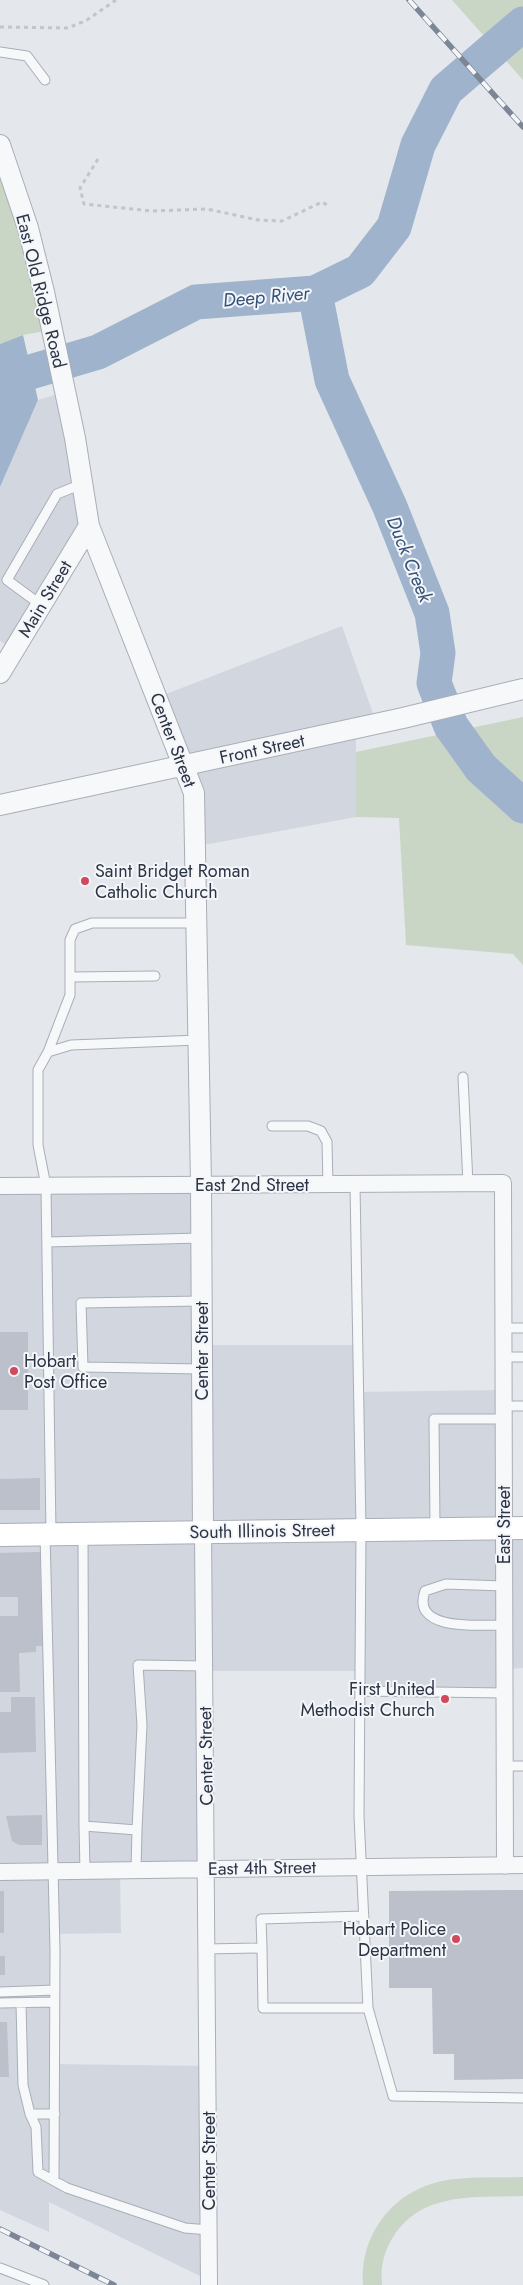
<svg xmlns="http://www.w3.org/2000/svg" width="523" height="2285" font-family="Jost,sans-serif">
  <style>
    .built { fill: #d2d6de }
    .green { fill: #c9d6c5 }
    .water { fill: #9fb4cc }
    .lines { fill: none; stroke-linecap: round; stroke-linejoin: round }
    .river { stroke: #9fb4cc; stroke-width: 35 }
    .building { fill: #bbc0ca }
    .service-casing { stroke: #a9aeb7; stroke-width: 11 }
    .minor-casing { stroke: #a9aeb7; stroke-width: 18 }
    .tertiary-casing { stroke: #a9aeb7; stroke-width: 22 }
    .secondary-casing { stroke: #a9aeb7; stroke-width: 24 }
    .path { stroke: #c2c5cb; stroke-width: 3; stroke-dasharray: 4 4; stroke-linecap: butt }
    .service { stroke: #f7f8fa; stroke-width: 9 }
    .minor { stroke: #f7f8fa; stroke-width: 16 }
    .tertiary { stroke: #f7f8fa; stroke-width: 20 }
    .secondary { stroke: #fff; stroke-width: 22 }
    .rail-casing { stroke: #7d8696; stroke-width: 5.5 }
    .rail { stroke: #f4f6f9; stroke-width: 4; stroke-dasharray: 11; stroke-linecap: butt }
    .poi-dot { fill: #d1495b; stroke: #f4f6f9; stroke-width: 2 }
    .labels { text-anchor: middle; stroke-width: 4; stroke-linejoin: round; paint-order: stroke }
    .street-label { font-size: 18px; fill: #2b3445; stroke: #f4f6f9 }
    .poi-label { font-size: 18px; fill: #2b3445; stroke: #f4f6f9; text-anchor: start }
    .water-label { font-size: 19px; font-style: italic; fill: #34527a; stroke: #f4f6f9 }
  </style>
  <rect width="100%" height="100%" fill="#e4e7ec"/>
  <path class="built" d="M 62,393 L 86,526 L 12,648 L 0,641 L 0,487 L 38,400 Z
    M 342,626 L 376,722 L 185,762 L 161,696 Z
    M 356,731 L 356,817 L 198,846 L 187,767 Z
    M 0,1188 L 199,1188 L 204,1867 L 120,1872 L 121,1933 L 50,1934 L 49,2064 L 205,2066 L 206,2279 L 49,2202 L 49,2232 L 0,2210 Z
    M 205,1345 L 355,1345 L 356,1392 L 502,1390 L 503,1527 L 206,1528 Z
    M 523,1530 L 523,1668 L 507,1669 L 506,1531 Z
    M 359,1532 L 358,1671 L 207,1671 L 206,1535 Z
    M 363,1532 L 502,1532 L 503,1691 L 362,1689 Z"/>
  <path class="green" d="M 452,0 L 523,0 L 523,80 Z
    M 0,163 L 37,290 L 45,331 L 23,335 L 0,344 Z
    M 523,717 L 523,965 L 513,954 L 406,945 L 399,818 L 356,817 L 356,752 Z
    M 523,2177 L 523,2196 C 476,2198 422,2191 393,2237 C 384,2251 380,2268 382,2285 L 363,2285 C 359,2235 393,2191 442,2181 C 468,2176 497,2178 523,2177 Z"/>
  <path class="water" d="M 23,335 L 38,400 L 0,487 L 0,344 Z"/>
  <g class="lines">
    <path class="river" d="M 315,293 L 332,380 L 390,507 L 432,613 L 438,653 L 434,683 L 451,726 L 481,768 L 523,806
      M 0,381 L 98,352 L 196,302 L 315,293 L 360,271 L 394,227 L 418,145 L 446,90 L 523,24"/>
  </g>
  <path class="building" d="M 0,1332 L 28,1332 L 28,1410 L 0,1410 Z
    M 40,1478 L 40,1510 L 0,1510 L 0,1479 Z
    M 40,1552 L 42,1646 L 36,1646 L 36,1652 L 19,1653 L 20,1692 L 0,1692 L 0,1616 L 18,1616 L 18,1597 L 0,1597 L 0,1553 Z
    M 11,1697 L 35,1697 L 36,1752 L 0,1753 L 0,1712 L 11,1712 Z
    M 42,1815 L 42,1845 L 19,1845 L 12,1841 L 6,1816 Z
    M 523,1890 L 523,2079 L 454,2080 L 454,2054 L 433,2054 L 432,1988 L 389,1988 L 389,1891 Z
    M 0,1891 L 4,1891 L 4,1933 L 0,1933 Z
    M 0,1956 L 5,1956 L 5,1975 L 0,1975 Z
    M 0,2022 L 7,2022 L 9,2077 L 0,2077 Z"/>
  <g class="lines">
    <defs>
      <path id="service" d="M 0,52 L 27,56 L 45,80
        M 41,605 L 7,580 L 57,494 L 82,484
        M 70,977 L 155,976
        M 48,1052 L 70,995 L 70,940 L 75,929 L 92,923 L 196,923
        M 463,1077 L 468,1184
        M 272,1126 L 308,1126 L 321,1131 L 327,1142 L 328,1185
        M 355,1185 L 361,1530 L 359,1816 L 368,2008 L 393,2096 L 523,2098
        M 47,1242 L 201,1238
        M 201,1301 L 81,1303 L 83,1367 L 202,1369
        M 504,1328 L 523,1328
        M 504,1357 L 523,1357
        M 504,1406 L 523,1406
        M 435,1529 L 434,1419 L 504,1419
        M 45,1534 L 55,1950 L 54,2179
        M 51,1534 L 46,1186 L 38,1145 L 38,1070 L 48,1052 L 71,1045 L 199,1040
        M 83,1534 L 84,1826 L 137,1830 L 142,1725 L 138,1665 L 205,1666
        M 504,1625 C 481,1625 410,1632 425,1591 L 446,1584 L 504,1586
        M 360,1691 L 505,1693
        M 505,1766 L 523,1766
        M 84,1826 L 85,1871
        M 136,1870 L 137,1830
        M 262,1948 L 261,1919 L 364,1916
        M 207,1949 L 262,1948 L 263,2008 L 368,2008
        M 0,1992 L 55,1990
        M 0,2003 L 54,2002
        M 21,2003 L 23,2085 L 30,2114 L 36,2127 L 38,2172 L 67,2188 L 185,2228 L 209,2230
        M 30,2114 L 55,2114
        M 0,2268 L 44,2285"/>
      <path id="minor" d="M 0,1186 L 503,1183 L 505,1866
        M 203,1532 L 209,2285
        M 0,1872 L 523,1865"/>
      <path id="tertiary" d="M 0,145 L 28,228 L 44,292 L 75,438 L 89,526 L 194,793 L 201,1185 L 203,1532
        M 0,673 L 89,526
        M 0,805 L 403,718 L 523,689"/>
      <path id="secondary" d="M 0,1535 L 523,1528"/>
    </defs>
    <use href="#service" class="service-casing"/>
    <use href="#minor" class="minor-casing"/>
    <use href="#tertiary" class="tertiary-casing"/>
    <use href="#secondary" class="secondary-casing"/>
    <path class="path" d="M 0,27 L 68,28 L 87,20 L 116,0
      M 98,159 L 80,188 L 84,204 L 152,211 L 207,209 L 258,220 L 282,221 L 322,202 L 327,205"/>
    <use href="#service" class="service"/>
    <use href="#minor" class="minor"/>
    <use href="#tertiary" class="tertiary"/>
    <use href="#secondary" class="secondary"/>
    <defs>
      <path id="rail" d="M 409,0 L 523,127
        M 0,2229 L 114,2285"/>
    </defs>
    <use href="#rail" class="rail-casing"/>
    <use href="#rail" class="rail"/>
  </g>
  <g class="poi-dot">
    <circle cx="85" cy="881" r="5"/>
    <circle cx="14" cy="1371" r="5"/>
    <circle cx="445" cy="1699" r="5"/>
    <circle cx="456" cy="1939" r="5"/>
  </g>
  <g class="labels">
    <g class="street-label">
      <text transform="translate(41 291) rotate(76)" y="6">East Old Ridge Road</text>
      <text transform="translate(45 599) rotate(-59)" y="6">Main Street</text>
      <text transform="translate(173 740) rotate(69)" y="6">Center Street</text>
      <text transform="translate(262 749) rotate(-12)" y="6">Front Street</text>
      <text x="252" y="1191">East 2nd Street</text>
      <text transform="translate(202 1351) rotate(-90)" y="6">Center Street</text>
      <text transform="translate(504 1525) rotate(-90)" y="6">East Street</text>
      <text transform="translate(262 1531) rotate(-1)" y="6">South Illinois Street</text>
      <text transform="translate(206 1756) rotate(-91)" y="6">Center Street</text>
      <text transform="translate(262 1868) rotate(-1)" y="6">East 4th Street</text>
      <text transform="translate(209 2161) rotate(-90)" y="6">Center Street</text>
    </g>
    <g class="poi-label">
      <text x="95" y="877">Saint Bridget Roman<tspan x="95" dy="21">Catholic Church</tspan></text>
      <text x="24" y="1367">Hobart<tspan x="24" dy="21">Post Office</tspan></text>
      <text x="435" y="1695" text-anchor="end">First United<tspan x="435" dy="21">Methodist Church</tspan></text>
      <text x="446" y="1935" text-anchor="end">Hobart Police<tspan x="446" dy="21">Department</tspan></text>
    </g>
    <g class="water-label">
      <text transform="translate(266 296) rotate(-5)" y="7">Deep River</text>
      <text transform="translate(410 559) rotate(68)" y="7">Duck Creek</text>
    </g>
  </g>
</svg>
